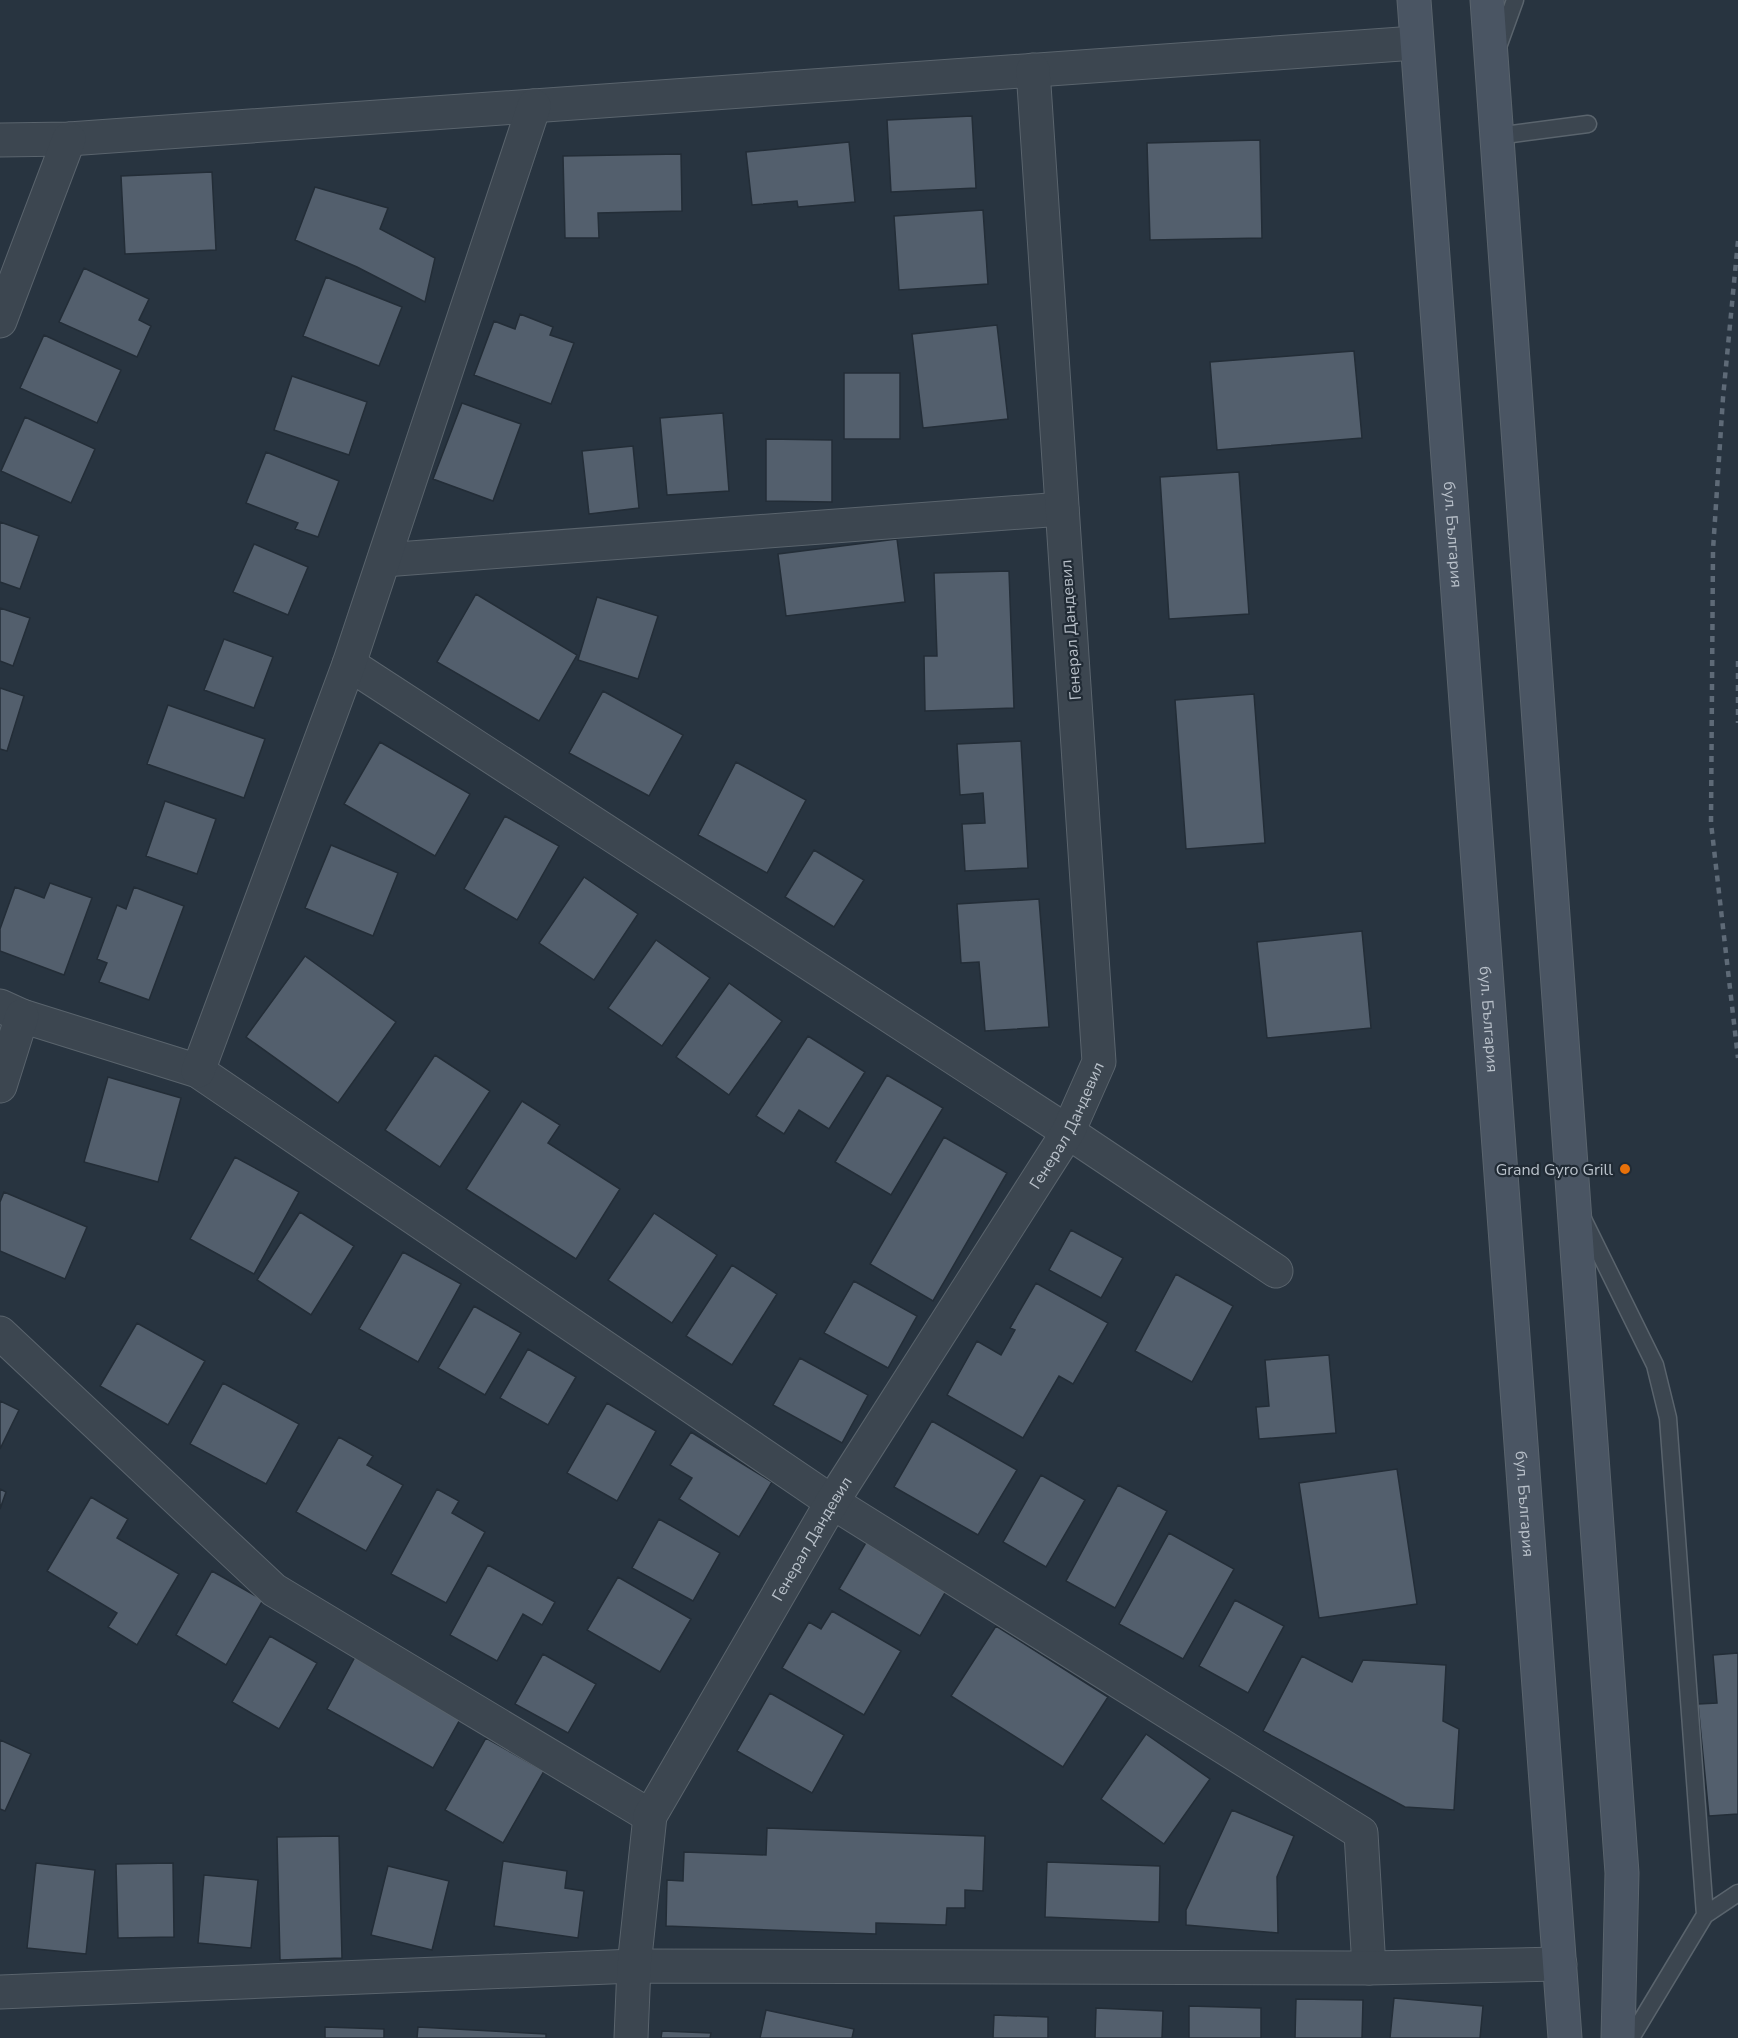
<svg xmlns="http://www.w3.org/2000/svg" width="1738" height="2038" font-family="'Nunito Sans',sans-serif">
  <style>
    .building { fill: #535f6d; stroke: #232d37; stroke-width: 1.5 }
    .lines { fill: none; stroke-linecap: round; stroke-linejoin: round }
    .lane-casing { stroke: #5a646d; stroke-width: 19 }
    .street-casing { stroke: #5a646d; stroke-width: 35 }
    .secondary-casing { stroke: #5a646d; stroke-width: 35 }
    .lane { stroke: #3c4650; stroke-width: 16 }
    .street { stroke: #3c4650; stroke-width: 33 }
    .secondary { stroke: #4a5563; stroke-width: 33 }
    .rail { stroke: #5e6a77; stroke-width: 4.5; stroke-dasharray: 6 6; stroke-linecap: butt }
    .food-dot { fill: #e8710a; stroke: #212b35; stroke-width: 2 }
    .labels { text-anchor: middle; stroke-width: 4.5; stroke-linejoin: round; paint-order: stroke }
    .street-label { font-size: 16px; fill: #b9c1ca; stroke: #212b35 }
    .poi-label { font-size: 16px; fill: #b9c1ca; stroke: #212b35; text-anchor: end }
  </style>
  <rect width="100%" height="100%" fill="#283440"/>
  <path class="building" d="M 972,116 L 976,188 L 891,192 L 887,120 Z
    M 1260,140 L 1262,238 L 1150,240 L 1147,143 Z
    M 849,142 L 855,202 L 798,207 L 797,201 L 752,205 L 746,152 Z
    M 681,154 L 682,211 L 598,213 L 599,238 L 565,238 L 563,156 Z
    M 212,172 L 216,250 L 125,254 L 121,176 Z
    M 315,187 L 388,208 L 380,229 L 435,258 L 425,302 L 357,267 L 295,240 Z
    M 983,210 L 988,284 L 899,290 L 894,216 Z
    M 84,268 L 149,299 L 139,320 L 151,326 L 137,357 L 59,322 Z
    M 326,277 L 402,307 L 379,366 L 303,336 Z
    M 520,314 L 553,327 L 550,335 L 574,343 L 551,404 L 474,375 L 494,321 L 515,329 Z
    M 997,325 L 1008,419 L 923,428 L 912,334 Z
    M 44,335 L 121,370 L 97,423 L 20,388 Z
    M 1354,351 L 1362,438 L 1217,450 L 1210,362 Z
    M 844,373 L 900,373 L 900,439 L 844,439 Z
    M 292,376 L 367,402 L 349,455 L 274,430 Z
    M 462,403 L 521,424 L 493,501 L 433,479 Z
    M 723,413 L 729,491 L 667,495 L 660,418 Z
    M 25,417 L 95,449 L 71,503 L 1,471 Z
    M 766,439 L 832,440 L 832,502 L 766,501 Z
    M 633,446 L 639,508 L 589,514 L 582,451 Z
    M 266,452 L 339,481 L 318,537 L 295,529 L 298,523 L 246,503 Z
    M 1239,472 L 1249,614 L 1169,619 L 1160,477 Z
    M 0,522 L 39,536 L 20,589 L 0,582 Z
    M 897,539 L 905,602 L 786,616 L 778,554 Z
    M 254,544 L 308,567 L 288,615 L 233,592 Z
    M 1009,571 L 1014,708 L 925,711 L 924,656 L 937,656 L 934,573 Z
    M 476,594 L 577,655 L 539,721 L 437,662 Z
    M 597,597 L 658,616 L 638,679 L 578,660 Z
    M 0,608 L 30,618 L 13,666 L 0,661 Z
    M 224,639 L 273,657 L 254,708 L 204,690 Z
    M 0,688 L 24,696 L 7,751 L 0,749 Z
    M 603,691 L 683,735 L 649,796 L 569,753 Z
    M 1254,694 L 1265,843 L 1186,849 L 1175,700 Z
    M 168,705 L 265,739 L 244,798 L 147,764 Z
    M 1021,741 L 1028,868 L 965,871 L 962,824 L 985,823 L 983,793 L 960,795 L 957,744 Z
    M 380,742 L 470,794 L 435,856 L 344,804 Z
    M 736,762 L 806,800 L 767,873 L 698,835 Z
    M 165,801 L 216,819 L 197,874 L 146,856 Z
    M 505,816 L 559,846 L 517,920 L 464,889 Z
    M 331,845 L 398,873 L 373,936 L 305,908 Z
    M 814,850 L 864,880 L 834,927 L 785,897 Z
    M 584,877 L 638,914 L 594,980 L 539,943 Z
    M 50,883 L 92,898 L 64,975 L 0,951 L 0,929 L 15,887 L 44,898 Z
    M 134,887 L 184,906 L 149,1000 L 99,982 L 107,963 L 97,959 L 117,905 L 126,909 Z
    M 1039,899 L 1049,1027 L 985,1031 L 979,962 L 961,963 L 957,904 Z
    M 1362,931 L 1371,1028 L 1267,1038 L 1257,942 Z
    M 656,940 L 710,978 L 662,1046 L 608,1008 Z
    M 305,956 L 396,1022 L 338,1103 L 246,1037 Z
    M 729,983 L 782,1021 L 729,1095 L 676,1057 Z
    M 808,1036 L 865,1072 L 829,1129 L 799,1110 L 784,1134 L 756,1116 Z
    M 435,1055 L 490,1091 L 440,1167 L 385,1130 Z
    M 887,1075 L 943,1108 L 891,1195 L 835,1162 Z
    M 108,1077 L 181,1098 L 158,1182 L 84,1162 Z
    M 522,1101 L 560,1125 L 548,1143 L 620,1189 L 576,1259 L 466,1189 Z
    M 944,1137 L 1007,1173 L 933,1301 L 870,1264 Z
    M 235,1157 L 299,1192 L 254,1274 L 190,1239 Z
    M 4,1192 L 87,1227 L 65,1279 L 0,1251 L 0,1202 Z
    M 300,1212 L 354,1246 L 311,1315 L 257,1280 Z
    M 654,1213 L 717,1255 L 672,1323 L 608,1280 Z
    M 1071,1230 L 1123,1258 L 1101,1298 L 1049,1270 Z
    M 403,1252 L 461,1284 L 418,1362 L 359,1329 Z
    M 732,1265 L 777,1294 L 732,1365 L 686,1336 Z
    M 1176,1274 L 1233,1306 L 1192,1382 L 1135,1351 Z
    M 854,1281 L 917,1316 L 888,1368 L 824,1333 Z
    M 1036,1283 L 1108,1323 L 1073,1384 L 1059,1376 L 1023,1438 L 947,1395 L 977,1341 L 1001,1355 L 1015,1330 L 1010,1328 Z
    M 474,1306 L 521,1333 L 485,1395 L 438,1368 Z
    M 137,1323 L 205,1361 L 168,1425 L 100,1386 Z
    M 528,1349 L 576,1377 L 548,1425 L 500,1398 Z
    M 1329,1355 L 1336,1433 L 1259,1439 L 1256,1407 L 1269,1406 L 1265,1360 Z
    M 800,1358 L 868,1395 L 842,1443 L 773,1405 Z
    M 223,1383 L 299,1424 L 266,1484 L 190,1444 Z
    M 0,1401 L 19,1410 L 0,1449 Z
    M 607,1403 L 656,1431 L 617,1501 L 567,1473 Z
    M 932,1421 L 1017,1470 L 978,1535 L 894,1487 Z
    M 691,1432 L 772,1482 L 739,1537 L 679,1499 L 692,1478 L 670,1465 Z
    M 339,1437 L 373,1456 L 367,1465 L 403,1485 L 366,1551 L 296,1512 Z
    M 1397,1469 L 1417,1604 L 1319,1618 L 1299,1483 Z
    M 1041,1475 L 1085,1500 L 1046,1567 L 1003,1542 Z
    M 1118,1485 L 1167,1511 L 1115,1608 L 1066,1581 Z
    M 0,1489 L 6,1492 L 0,1509 Z
    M 437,1489 L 459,1501 L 452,1513 L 485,1532 L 446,1603 L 391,1574 Z
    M 91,1497 L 128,1519 L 117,1538 L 179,1574 L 137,1645 L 108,1627 L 117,1613 L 47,1571 Z
    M 659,1519 L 720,1553 L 693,1601 L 632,1568 Z
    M 1169,1533 L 1234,1569 L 1183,1659 L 1119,1624 Z
    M 868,1539 L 949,1586 L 920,1636 L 839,1589 Z
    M 488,1565 L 555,1602 L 542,1625 L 523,1614 L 497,1661 L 450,1635 Z
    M 212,1571 L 263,1600 L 226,1665 L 176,1635 Z
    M 618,1577 L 691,1619 L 660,1672 L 587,1630 Z
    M 1235,1600 L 1284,1626 L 1248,1693 L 1199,1666 Z
    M 832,1611 L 901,1651 L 864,1715 L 782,1668 L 809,1622 L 821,1629 Z
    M 996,1626 L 1108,1697 L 1063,1767 L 951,1696 Z
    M 270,1636 L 317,1663 L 279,1729 L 232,1702 Z
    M 1738,1653 L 1738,1814 L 1709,1816 L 1698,1704 L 1717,1703 L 1713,1655 Z
    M 543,1654 L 596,1684 L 568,1733 L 515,1704 Z
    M 356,1655 L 463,1714 L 433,1768 L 327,1709 Z
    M 1302,1656 L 1352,1682 L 1363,1660 L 1446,1665 L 1443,1721 L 1459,1729 L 1454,1810 L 1405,1807 L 1263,1731 Z
    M 770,1693 L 844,1735 L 812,1793 L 737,1751 Z
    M 1146,1734 L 1210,1779 L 1164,1844 L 1101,1799 Z
    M 486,1738 L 544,1771 L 503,1843 L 445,1810 Z
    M 0,1740 L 31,1754 L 5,1811 L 0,1809 Z
    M 1232,1810 L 1294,1836 L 1277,1877 L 1278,1933 L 1186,1925 L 1186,1910 Z
    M 767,1828 L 985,1836 L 983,1891 L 965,1890 L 965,1908 L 947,1908 L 946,1925 L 876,1923 L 876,1934 L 666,1926 L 667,1880 L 683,1881 L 684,1852 L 766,1855 Z
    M 339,1836 L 342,1958 L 280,1960 L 277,1837 Z
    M 503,1861 L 567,1871 L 565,1888 L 584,1891 L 578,1938 L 494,1926 Z
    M 1047,1862 L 1160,1866 L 1159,1922 L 1045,1917 Z
    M 36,1863 L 95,1870 L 86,1954 L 27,1948 Z
    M 173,1863 L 174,1937 L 118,1938 L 116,1864 Z
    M 388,1866 L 449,1881 L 432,1950 L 371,1935 Z
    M 204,1875 L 258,1880 L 251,1948 L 198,1943 Z
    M 1394,1998 L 1483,2006 L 1480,2038 L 1390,2038 Z
    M 1296,1999 L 1363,2000 L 1362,2038 L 1295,2038 Z
    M 1189,2006 L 1261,2008 L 1261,2038 L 1189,2038 Z
    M 1096,2008 L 1163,2011 L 1162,2038 L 1095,2038 Z
    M 766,2010 L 854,2029 L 852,2038 L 760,2038 Z
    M 994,2015 L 1048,2017 L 1048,2038 L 993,2038 Z
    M 325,2027 L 384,2029 L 384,2038 L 325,2038 Z
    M 418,2027 L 546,2034 L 546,2038 L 417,2038 Z
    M 662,2031 L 711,2033 L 710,2038 L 661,2038 Z"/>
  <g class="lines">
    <defs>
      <path id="lane" d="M 1498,47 L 1515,0
        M 1497,136 L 1588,124
        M 1583,1219 L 1655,1365 L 1668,1418 L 1705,1915
        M 1631,2038 L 1705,1915 L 1738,1893"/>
      <g id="street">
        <path d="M 0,140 L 69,139 L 1415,43"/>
        <path d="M 0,321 L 69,139"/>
        <path d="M 384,560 L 1062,509"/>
        <path d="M 349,664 L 1068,1132 L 1276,1271"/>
        <path d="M 0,1006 L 22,1016 L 198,1071 L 832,1502 L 1361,1833 L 1369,1968"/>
        <path d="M 198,1071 L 349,664 L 534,106"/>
        <path d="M 0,1086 L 22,1016"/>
        <path d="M 0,1333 L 274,1590 L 650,1816"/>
        <path d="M 0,1992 L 634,1966 L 1369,1968 L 1560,1964"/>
        <path id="s1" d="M 631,2038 L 634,1966 L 650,1816 L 832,1502 L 1068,1132 L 1099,1062 L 1033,70"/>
      </g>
      <g id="secondary">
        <path id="s2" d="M 1414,0 L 1565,2038"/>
        <path d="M 1487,0 L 1622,1873 L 1618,2038"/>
      </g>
    </defs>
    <use href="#lane" class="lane-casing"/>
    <use href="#street" class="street-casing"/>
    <use href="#secondary" class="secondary-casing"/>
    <use href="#lane" class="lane"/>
    <use href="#street" class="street"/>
    <use href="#secondary" class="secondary"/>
    <path class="rail" d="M 1738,241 L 1723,398 L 1713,550 L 1711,823 L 1738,1058
      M 1738,661 L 1738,723"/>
  </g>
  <circle class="food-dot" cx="1625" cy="1169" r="6"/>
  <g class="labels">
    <g class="street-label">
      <text dy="6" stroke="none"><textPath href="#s2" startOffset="536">бул. България</textPath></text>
      <text transform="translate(1070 630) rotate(-94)" y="6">Генерал Дандевил</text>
      <text dy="6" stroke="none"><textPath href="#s2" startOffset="1022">бул. България</textPath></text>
      <text dy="6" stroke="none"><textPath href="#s1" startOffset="1030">Генерал Дандевил</textPath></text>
      <text dy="6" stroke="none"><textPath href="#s2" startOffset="1508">бул. България</textPath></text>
      <text dy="6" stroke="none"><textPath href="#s1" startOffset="544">Генерал Дандевил</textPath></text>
    </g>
    <g class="poi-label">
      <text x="1613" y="1175">Grand Gyro Grill</text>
    </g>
  </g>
</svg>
